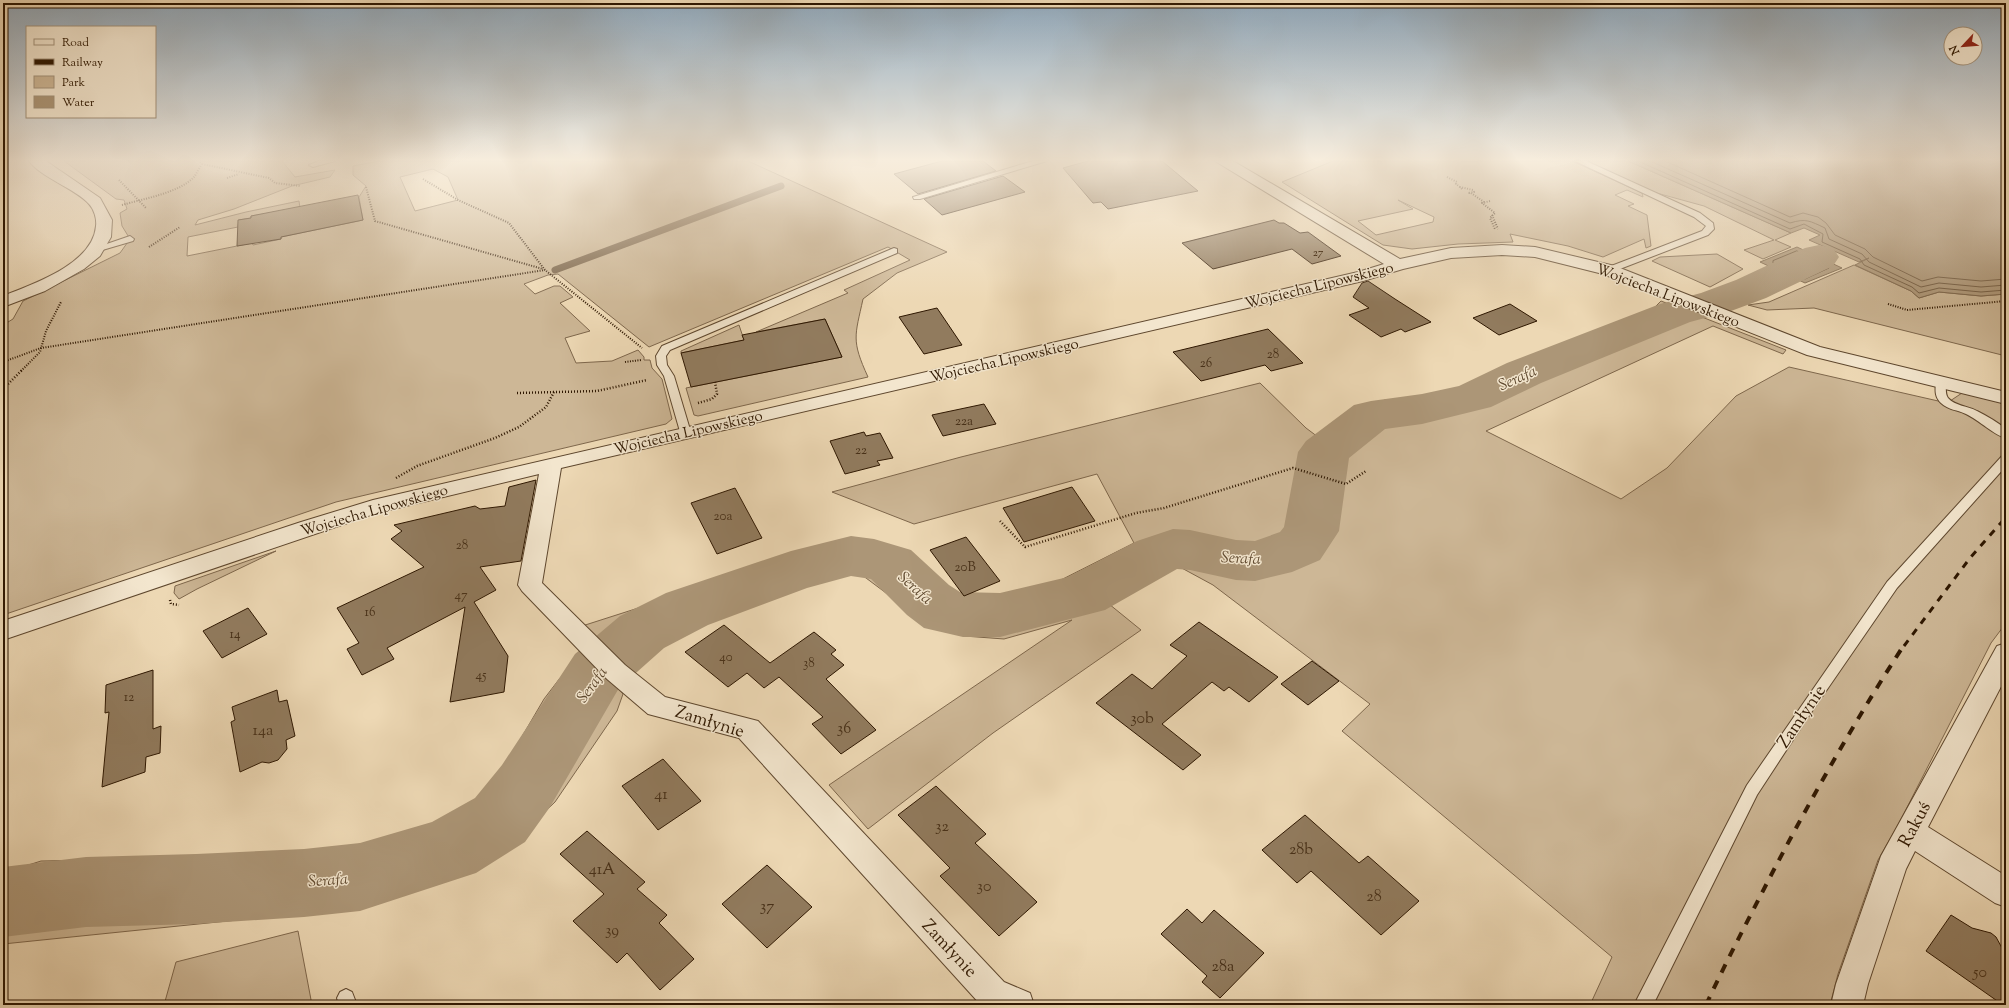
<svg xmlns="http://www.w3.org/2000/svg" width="2009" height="1008" font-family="'Sorts Mill Goudy',serif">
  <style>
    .green { fill: #cdb796; stroke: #7e674c; fill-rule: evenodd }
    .water { fill: #ac9677; stroke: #7a6348 }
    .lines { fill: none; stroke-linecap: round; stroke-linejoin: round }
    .shore { stroke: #6d563c; stroke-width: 1 }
    .stream { stroke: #7a6348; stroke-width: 7 }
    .river { fill: #ac9677; fill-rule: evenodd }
    .building { fill: #917b5e; stroke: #2e1701 }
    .lane-casing { stroke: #5e472e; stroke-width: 2 }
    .street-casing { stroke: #5e472e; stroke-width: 2 }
    .path-far1 { stroke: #2e1701; stroke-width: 2; stroke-dasharray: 1 1.5; stroke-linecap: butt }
    .path { stroke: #2e1701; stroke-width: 2.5; stroke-dasharray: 1 2; stroke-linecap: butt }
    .lane { fill: #f3e6ce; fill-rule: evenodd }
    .street { fill: #f3e6ce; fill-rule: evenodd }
    .rail-far1 { stroke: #2e1701; stroke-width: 3; stroke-dasharray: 7 7; stroke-linecap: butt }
    .rail { stroke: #2e1701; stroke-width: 4; stroke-dasharray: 9 9; stroke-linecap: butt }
    .labels { text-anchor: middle; stroke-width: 3; stroke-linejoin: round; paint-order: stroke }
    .far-number-label { font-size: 11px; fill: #473018 }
    .number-label { font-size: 13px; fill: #473018 }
    .street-label { font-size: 15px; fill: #2e1701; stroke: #f3e6ce }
    .water-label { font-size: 16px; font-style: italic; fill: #604a30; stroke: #f3e6ce }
    .near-number-label { font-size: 16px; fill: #473018 }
    .near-street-label { font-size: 18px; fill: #2e1701; stroke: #f3e6ce }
  </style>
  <rect width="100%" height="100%" fill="#edd8b4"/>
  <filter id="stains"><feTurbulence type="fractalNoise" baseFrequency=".005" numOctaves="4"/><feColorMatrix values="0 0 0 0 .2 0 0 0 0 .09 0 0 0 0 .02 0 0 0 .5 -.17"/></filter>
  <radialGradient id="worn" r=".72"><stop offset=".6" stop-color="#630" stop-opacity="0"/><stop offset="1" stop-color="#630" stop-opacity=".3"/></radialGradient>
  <path class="green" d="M 64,161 L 282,161 L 295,177 L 335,170 L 330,177 L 292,186 L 234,209 L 198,220 L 195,225 L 246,212 L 299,201 L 300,208 L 251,216 L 251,218 L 239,220 L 238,227 L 188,237 L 187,256 L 252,243 L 253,245 L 281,239 L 281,237 L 363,220 L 359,197 L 366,186 L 353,175 L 353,166 L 379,161 L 748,161 L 947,252 L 897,273 L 863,299 C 855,336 851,340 868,377 L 698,416 L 694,415 L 686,388 L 842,357 L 825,319 L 756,332 L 848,293 L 844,290 L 910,260 L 888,247 L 649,347 L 558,274 L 548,275 L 524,284 L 535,294 L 554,286 L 560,286 L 573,297 L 560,303 L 590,331 L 565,338 L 576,363 L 612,361 L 638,350 L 644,357 L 644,360 L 650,360 L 652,368 L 662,379 L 672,419 L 666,424 L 336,502 L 3,615 L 3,325 L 13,319 L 23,301 L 120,253 L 130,239 L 122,226 L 120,213 L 127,209 L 124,200 L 116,199 ZM 433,169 L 448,177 L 458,200 L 415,211 L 400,177 Z
    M 1333,161 L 1572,161 L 1642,193 L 1643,197 L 1627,190 L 1615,195 L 1634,204 L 1628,206 L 1647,215 L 1651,246 L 1646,248 L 1644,239 L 1603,257 L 1568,246 L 1510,234 L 1513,242 L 1458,244 L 1412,249 L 1383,245 L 1282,182 ZM 1398,200 L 1434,217 L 1433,222 L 1376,235 L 1358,221 L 1413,209 Z
    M 1585,161 L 1628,161 L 1791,233 L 1775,240 L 1791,247 L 1763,259 L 1744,250 L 1774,240 L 1704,206 L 1653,192 Z
    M 1717,254 L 1743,269 L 1710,287 L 1652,261 L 1660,257 Z
    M 1854,265 L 1911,291 L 1919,298 L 1939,292 L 1981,296 L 2006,294 L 2006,356 L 1814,308 L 1767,310 L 1748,305 L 1769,302 Z
    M 1661,301 L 1786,350 L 1783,354 L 1713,326 L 1486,431 L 1621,499 L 1667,468 L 1736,396 L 1789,367 L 1947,403 L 1962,393 L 2006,404 L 2006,623 L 1991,643 L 1898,825 L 1878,860 L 1838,974 L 1830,1005 L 1590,1005 L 1612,957 L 1342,731 L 1370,704 L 1213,585 L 1178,566 L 1109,604 L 1141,630 L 993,733 L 868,829 L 829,785 L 1072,620 L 1004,639 L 964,636 L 930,626 L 862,575 L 841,574 L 755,600 L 701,621 L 635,667 L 579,627 L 838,544 L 867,542 L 897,550 L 946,601 L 969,605 L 999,604 L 1051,585 L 1134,543 L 1097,474 L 914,524 L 832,492 L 961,457 L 1260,383 L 1306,428 L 1318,437 L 1355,410 L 1385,400 L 1429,397 L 1463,389 L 1519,362 L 1653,309 Z
    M 739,325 L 744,340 L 681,353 L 681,351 Z
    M 276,551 L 197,589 L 179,599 L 174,593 L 175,586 Z
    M 581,658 L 617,685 L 623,694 L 617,711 L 555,802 L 509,846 L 470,869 L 402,893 L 335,910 L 3,944 L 3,873 L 41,861 L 204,858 L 343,848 L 400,835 L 449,818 L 472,805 L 493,786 L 544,699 L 560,678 Z
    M 298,931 L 312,1005 L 164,1005 L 176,962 Z"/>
  <path class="water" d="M 1628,161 L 2006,161 L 2006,294 L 1981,296 L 1939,292 L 1919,298 L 1911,291 L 1855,265 L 1869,258 L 1859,262 L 1809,240 L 1820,235 L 1804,228 L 1791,233 Z
    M 1797,247 L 1842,268 L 1805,283 L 1760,262 Z"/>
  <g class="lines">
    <path class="shore" d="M 1638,161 L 1790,229 L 1804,224 L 1823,234 L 1822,242 L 1860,259 L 1864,265 L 1912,287 L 1919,293 L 1939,288 L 1981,292 L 2006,290
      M 1650,161 L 1790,223 C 1806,218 1810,221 1825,228 L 1829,239 L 1862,254 L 1869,262 L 1921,287 L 1939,283 L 1981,287 L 2006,285
      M 1665,161 L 1790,217 L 1803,213 L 1818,217 L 1826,223 L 1835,235 L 1865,249 L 1873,257 L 1922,281 L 1938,277 L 1981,281 L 2006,279
      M 1797,251 L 1828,266 L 1829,268 L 1805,279 L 1773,263 L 1773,261 Z
      M 1797,257 L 1816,266 L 1817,268 L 1805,273 L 1785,264 L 1786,261 Z"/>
    <path class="stream" d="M 555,270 L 781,186"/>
    <path class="river" d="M 1819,245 L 1833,248 L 1839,257 L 1833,266 L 1766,298 L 1731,311 L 1690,322 L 1541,383 L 1491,407 L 1422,424 L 1385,429 L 1349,458 L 1339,531 L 1320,560 L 1292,572 L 1255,581 L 1236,580 L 1190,570 L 1177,569 L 1105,610 L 1000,637 L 963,637 L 924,628 L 907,615 L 871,579 L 851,576 L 807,588 L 708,625 L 664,648 L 619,688 L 550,807 L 525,842 L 476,873 L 360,911 L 304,917 L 196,924 L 86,927 L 3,937 L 3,867 L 86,857 L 196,854 L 304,849 L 360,843 L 432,822 L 475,798 L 502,765 L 575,654 L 620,616 L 666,593 L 791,551 L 851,536 L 874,539 L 911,550 L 949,585 L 960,592 L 1000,593 L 1068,577 L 1137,541 L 1173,529 L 1190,530 L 1236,540 L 1255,541 L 1280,532 L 1284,527 L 1298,452 L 1306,441 L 1354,405 L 1371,401 L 1422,394 L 1459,386 L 1507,363 L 1660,304 L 1701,293 L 1736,280 L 1805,248 Z"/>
  </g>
  <path class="building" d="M 942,161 L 983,161 L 996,171 L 918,194 L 894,174 Z
    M 1088,161 L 1162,161 L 1198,191 L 1108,209 L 1101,202 L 1093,203 L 1063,168 Z
    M 1003,176 L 1025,192 L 942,215 L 924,199 Z
    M 358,195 L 363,220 L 281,237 L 281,239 L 237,246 L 238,220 L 251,218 L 251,216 Z
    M 1274,220 L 1279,223 L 1284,223 L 1300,233 L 1308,232 L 1341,256 L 1312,264 L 1292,249 L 1213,269 L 1182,243 Z
    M 1368,281 L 1395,299 L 1431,322 L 1405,332 L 1401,329 L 1381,337 L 1349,315 L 1369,308 L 1353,297 L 1362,283 Z
    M 1510,304 L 1537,321 L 1499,335 L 1473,318 Z
    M 937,308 L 962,345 L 924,354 L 899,317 Z
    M 825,319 L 842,357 L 691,387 L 681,353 L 744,340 L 742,335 Z
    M 1268,329 L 1303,363 L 1271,371 L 1265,365 L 1201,381 L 1173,352 Z
    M 984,404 L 996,424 L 943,436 L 932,415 Z
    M 864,432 L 866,436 L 880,433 L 893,458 L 877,461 L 880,465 L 845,474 L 830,441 Z
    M 536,480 L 521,561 L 480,567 L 496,590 L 474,602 L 508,656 L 504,692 L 450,702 L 465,607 L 387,648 L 394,659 L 362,675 L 347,649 L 359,643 L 337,608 L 424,567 L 391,539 L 402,531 L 394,525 L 475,506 L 480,509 L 505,506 L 509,487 Z
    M 1072,487 L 1095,521 L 1024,542 L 1003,508 Z
    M 735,488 L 762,538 L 717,554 L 691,503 Z
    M 966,537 L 1000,581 L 964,596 L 930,550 Z
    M 248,608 L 267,634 L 222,658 L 203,631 Z
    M 1199,622 L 1278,677 L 1249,702 L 1229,687 L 1224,691 L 1212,682 L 1162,724 L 1201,755 L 1183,770 L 1096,703 L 1132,674 L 1152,689 L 1187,656 L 1170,645 Z
    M 724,625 L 770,663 L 814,632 L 836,650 L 831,654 L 844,665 L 826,679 L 876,730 L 841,754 L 812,724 L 823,717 L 779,677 L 764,688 L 747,673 L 728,687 L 685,652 Z
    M 1312,661 L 1339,681 L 1308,705 L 1281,684 Z
    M 153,670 L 153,729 L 161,726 L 160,753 L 146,757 L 145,772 L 102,787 L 109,712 L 105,713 L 106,685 Z
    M 277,690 L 279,702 L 287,700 L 295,736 L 286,740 L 287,749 L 278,760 L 269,763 L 262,762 L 240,772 L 231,722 L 235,720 L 232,707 Z
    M 663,759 L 701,801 L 658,830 L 622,786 Z
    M 936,786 L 986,834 L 975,843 L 1037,902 L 999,936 L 940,876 L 950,868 L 898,815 Z
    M 1305,815 L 1359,863 L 1368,856 L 1419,901 L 1381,935 L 1311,871 L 1297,883 L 1262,850 Z
    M 587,831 L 645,882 L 637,889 L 667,915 L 659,923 L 694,959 L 660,990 L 627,953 L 617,963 L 573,921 L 604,894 L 560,854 Z
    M 767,865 L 812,907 L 767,948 L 722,904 Z
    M 1187,909 L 1202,923 L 1214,910 L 1264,953 L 1220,998 L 1202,982 L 1207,976 L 1161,934 Z
    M 1951,915 L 1972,928 L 1991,933 L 1996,937 L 2002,948 L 2006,951 L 2006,1005 L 2003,1005 L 1926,951 Z"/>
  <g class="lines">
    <defs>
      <path id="lane" d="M 319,161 L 335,161 L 313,167 L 309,165 Z
        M 1033,161 L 1047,161 L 920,199 L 914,199 L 913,197 Z
        M 1575,161 L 1586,161 L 1700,213 L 1713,223 L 1714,229 L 1708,235 L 1612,272 L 1606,272 L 1606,268 L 1702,231 L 1706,226 L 1694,217 Z
        M 130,236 L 134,239 L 133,241 L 99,251 L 95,248 Z
        M 894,248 L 897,249 L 897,253 L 670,350 L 666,356 L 667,365 L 674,376 L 691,433 L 689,435 L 681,435 L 664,376 L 657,365 L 656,356 L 662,346 Z
        M 1941,380 L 1946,383 C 1946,388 1945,394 1948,398 C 1955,406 1968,406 1977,411 C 1987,416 1997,422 2006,429 L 2006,438 C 1995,436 1979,420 1966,414 C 1958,410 1948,410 1941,403 C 1935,397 1935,391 1936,383 Z
        M 2006,455 L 2006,466 L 1897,588 L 1806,720 L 1757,795 L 1653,1005 L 1634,1005 L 1747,785 L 1887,582 L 2002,456 Z
        M 346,989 L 352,992 L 357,1005 L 339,1005 L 337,998 L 340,992 Z"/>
      <path id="street" d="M 29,161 L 46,161 L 100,198 L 112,220 L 111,237 L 100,256 L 84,269 L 45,291 L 3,307 L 3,296 C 33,284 93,264 96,226 C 97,219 94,209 89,204 C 76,189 40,177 29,161 Z
        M 1215,161 L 1233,161 L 1400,259 L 1451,248 L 1502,245 L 1535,247 L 1615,266 L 1820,347 L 2006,392 L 2006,404 L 1807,355 L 1603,274 L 1535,257 L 1502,255 L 1451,258 L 1403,269 L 1363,281 L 561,468 L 542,583 L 625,665 L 665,697 L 758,721 L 1004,982 L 1030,993 L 1034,1005 L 980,1004 L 739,738 L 648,714 L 607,679 L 522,591 L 518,585 L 539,474 L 377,513 L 3,640 L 3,621 L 301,522 L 373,500 L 1358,272 L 1384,264 Z
        M 2006,643 L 2006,677 L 1928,827 L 2006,876 L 2006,907 L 1995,903 L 1915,851 L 1906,869 L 1868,984 L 1863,1005 L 1831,1005 L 1836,984 L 1881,856 L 1997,646 Z"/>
    </defs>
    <use href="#lane" class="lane-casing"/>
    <use href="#street" class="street-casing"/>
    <path class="path-far1" d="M 202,164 L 269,178 L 275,183 L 301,186
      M 1447,177 L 1457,182 L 1456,184 L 1460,187
      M 227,178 L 239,174
      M 423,179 L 458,200 L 509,223 L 545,270 L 642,348
      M 119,180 L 146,208
      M 366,187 L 375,221 L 543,269
      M 1462,189 L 1460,187 L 1473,190 L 1474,192 L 1468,193 L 1471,193 L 1484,202
      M 1490,201 L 1482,203 L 1495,213 L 1490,218 L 1495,229
      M 122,205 C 142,199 179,193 194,177 C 197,173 199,168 202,164 L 199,161
      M 1492,215 L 1498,229
      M 149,247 L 180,227
      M 1888,304 L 1907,310 L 2006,301
      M 3,362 L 41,348 L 545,270
      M 625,362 L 641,360
      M 21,371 L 40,352 L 46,331 L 61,302"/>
    <path class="path" d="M 8,384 L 22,370
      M 517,393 L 597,391 L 647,380
      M 698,403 L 712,399 L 717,394 L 715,382
      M 396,478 L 417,466 L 495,438 L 519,427 L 546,407 L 554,392
      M 1000,521 L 1025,547 L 1136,513 L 1164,508 L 1293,468 L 1346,484 L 1366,471
      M 170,600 L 171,604 L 179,605"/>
    <use href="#lane" class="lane"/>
    <use href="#street" class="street"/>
    <path class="rail-far1" d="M 1904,646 L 1970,558 L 2006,517"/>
    <path class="rail" d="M 1706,1005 C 1725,964 1746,924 1767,883 C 1809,802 1854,722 1904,645"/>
  </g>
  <linearGradient id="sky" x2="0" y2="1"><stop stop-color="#90a8bb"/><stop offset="0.53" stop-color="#f7eddd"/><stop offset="1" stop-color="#f7eddd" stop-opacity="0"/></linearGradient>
  <rect width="2009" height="302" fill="url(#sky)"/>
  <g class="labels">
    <g class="far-number-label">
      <text x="1318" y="256">27</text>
    </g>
    <g class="number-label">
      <text x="1273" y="358">28</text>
      <text x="1206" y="367">26</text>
      <text x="964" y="425">22a</text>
      <text x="861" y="454">22</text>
      <text x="723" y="520">20a</text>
      <text x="462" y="549">28</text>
      <text x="965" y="571">20B</text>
      <text x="461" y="599">47</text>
      <text x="370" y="616">16</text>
      <text x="235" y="638">14</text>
      <text x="726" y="661">40</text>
      <text x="809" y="667">38</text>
      <text x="481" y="679">45</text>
      <text x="129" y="701">12</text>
    </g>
    <g class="street-label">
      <text transform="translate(1319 285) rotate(-14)" y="5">Wojciecha Lipowskiego</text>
      <text transform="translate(1668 295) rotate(21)" y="5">Wojciecha Lipowskiego</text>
      <text transform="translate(1004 360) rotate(-13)" y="5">Wojciecha Lipowskiego</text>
      <text transform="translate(688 432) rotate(-13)" y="5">Wojciecha Lipowskiego</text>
      <text transform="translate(374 510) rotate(-16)" y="5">Wojciecha Lipowskiego</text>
    </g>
    <g class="water-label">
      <text transform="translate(1517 377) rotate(-24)" y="6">Serafa</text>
      <text transform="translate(1241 557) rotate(3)" y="6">Serafa</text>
      <text transform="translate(916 587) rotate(42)" y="6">Serafa</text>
      <text transform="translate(591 684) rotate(-54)" y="6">Serafa</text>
      <text transform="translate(328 879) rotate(-4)" y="6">Serafa</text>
    </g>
    <g class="near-number-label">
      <text x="1142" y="723">30b</text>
      <text x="844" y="733">36</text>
      <text x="263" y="735">14a</text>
      <text x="661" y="799">41</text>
      <text x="942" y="831">32</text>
      <text x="1301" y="854">28b</text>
      <text x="602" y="874">41A</text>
      <text x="984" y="891">30</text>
      <text x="1374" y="901">28</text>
      <text x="767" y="911">37</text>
      <text x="612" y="935">39</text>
      <text x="1223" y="971">28a</text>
      <text x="1980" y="977">50</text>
    </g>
    <g class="near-street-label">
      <text transform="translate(1801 716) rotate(-56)" y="6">Zamłynie</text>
      <text transform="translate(710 721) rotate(17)" y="6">Zamłynie</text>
      <text transform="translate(1914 824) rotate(-62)" y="6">Rakuś</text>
      <text transform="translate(950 948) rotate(47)" y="6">Zamłynie</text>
    </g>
  </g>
  <rect width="2009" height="1008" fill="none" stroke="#edd8b4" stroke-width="16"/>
  <rect x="4" y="4" width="2001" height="1000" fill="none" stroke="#2e1701" stroke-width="2"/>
  <rect x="8" y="8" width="1993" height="992" fill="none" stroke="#2e1701"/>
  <rect x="26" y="26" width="130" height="92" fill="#f3e6ce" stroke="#a4937c"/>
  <rect x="34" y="39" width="20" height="6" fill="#f3e6ce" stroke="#a4937c"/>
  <text x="62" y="46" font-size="12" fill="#2e1701">Road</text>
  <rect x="34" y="59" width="20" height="6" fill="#2e1701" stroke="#a4937c"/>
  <text x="62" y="66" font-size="12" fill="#2e1701">Railway</text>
  <rect x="34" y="76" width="20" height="12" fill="#cdb796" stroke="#a4937c"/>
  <text x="62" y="86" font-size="12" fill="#2e1701">Park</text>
  <rect x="34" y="96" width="20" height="12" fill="#ac9677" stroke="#a4937c"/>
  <text x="62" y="106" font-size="12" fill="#2e1701">Water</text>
  <g transform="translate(1963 46) rotate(244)"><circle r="19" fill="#f3e6ce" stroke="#a4937c"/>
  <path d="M0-3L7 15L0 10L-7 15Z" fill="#8f2418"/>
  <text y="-6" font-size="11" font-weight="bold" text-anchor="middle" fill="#2e1701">N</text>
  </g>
  <rect width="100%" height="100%" filter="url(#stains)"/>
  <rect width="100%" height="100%" fill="url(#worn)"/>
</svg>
